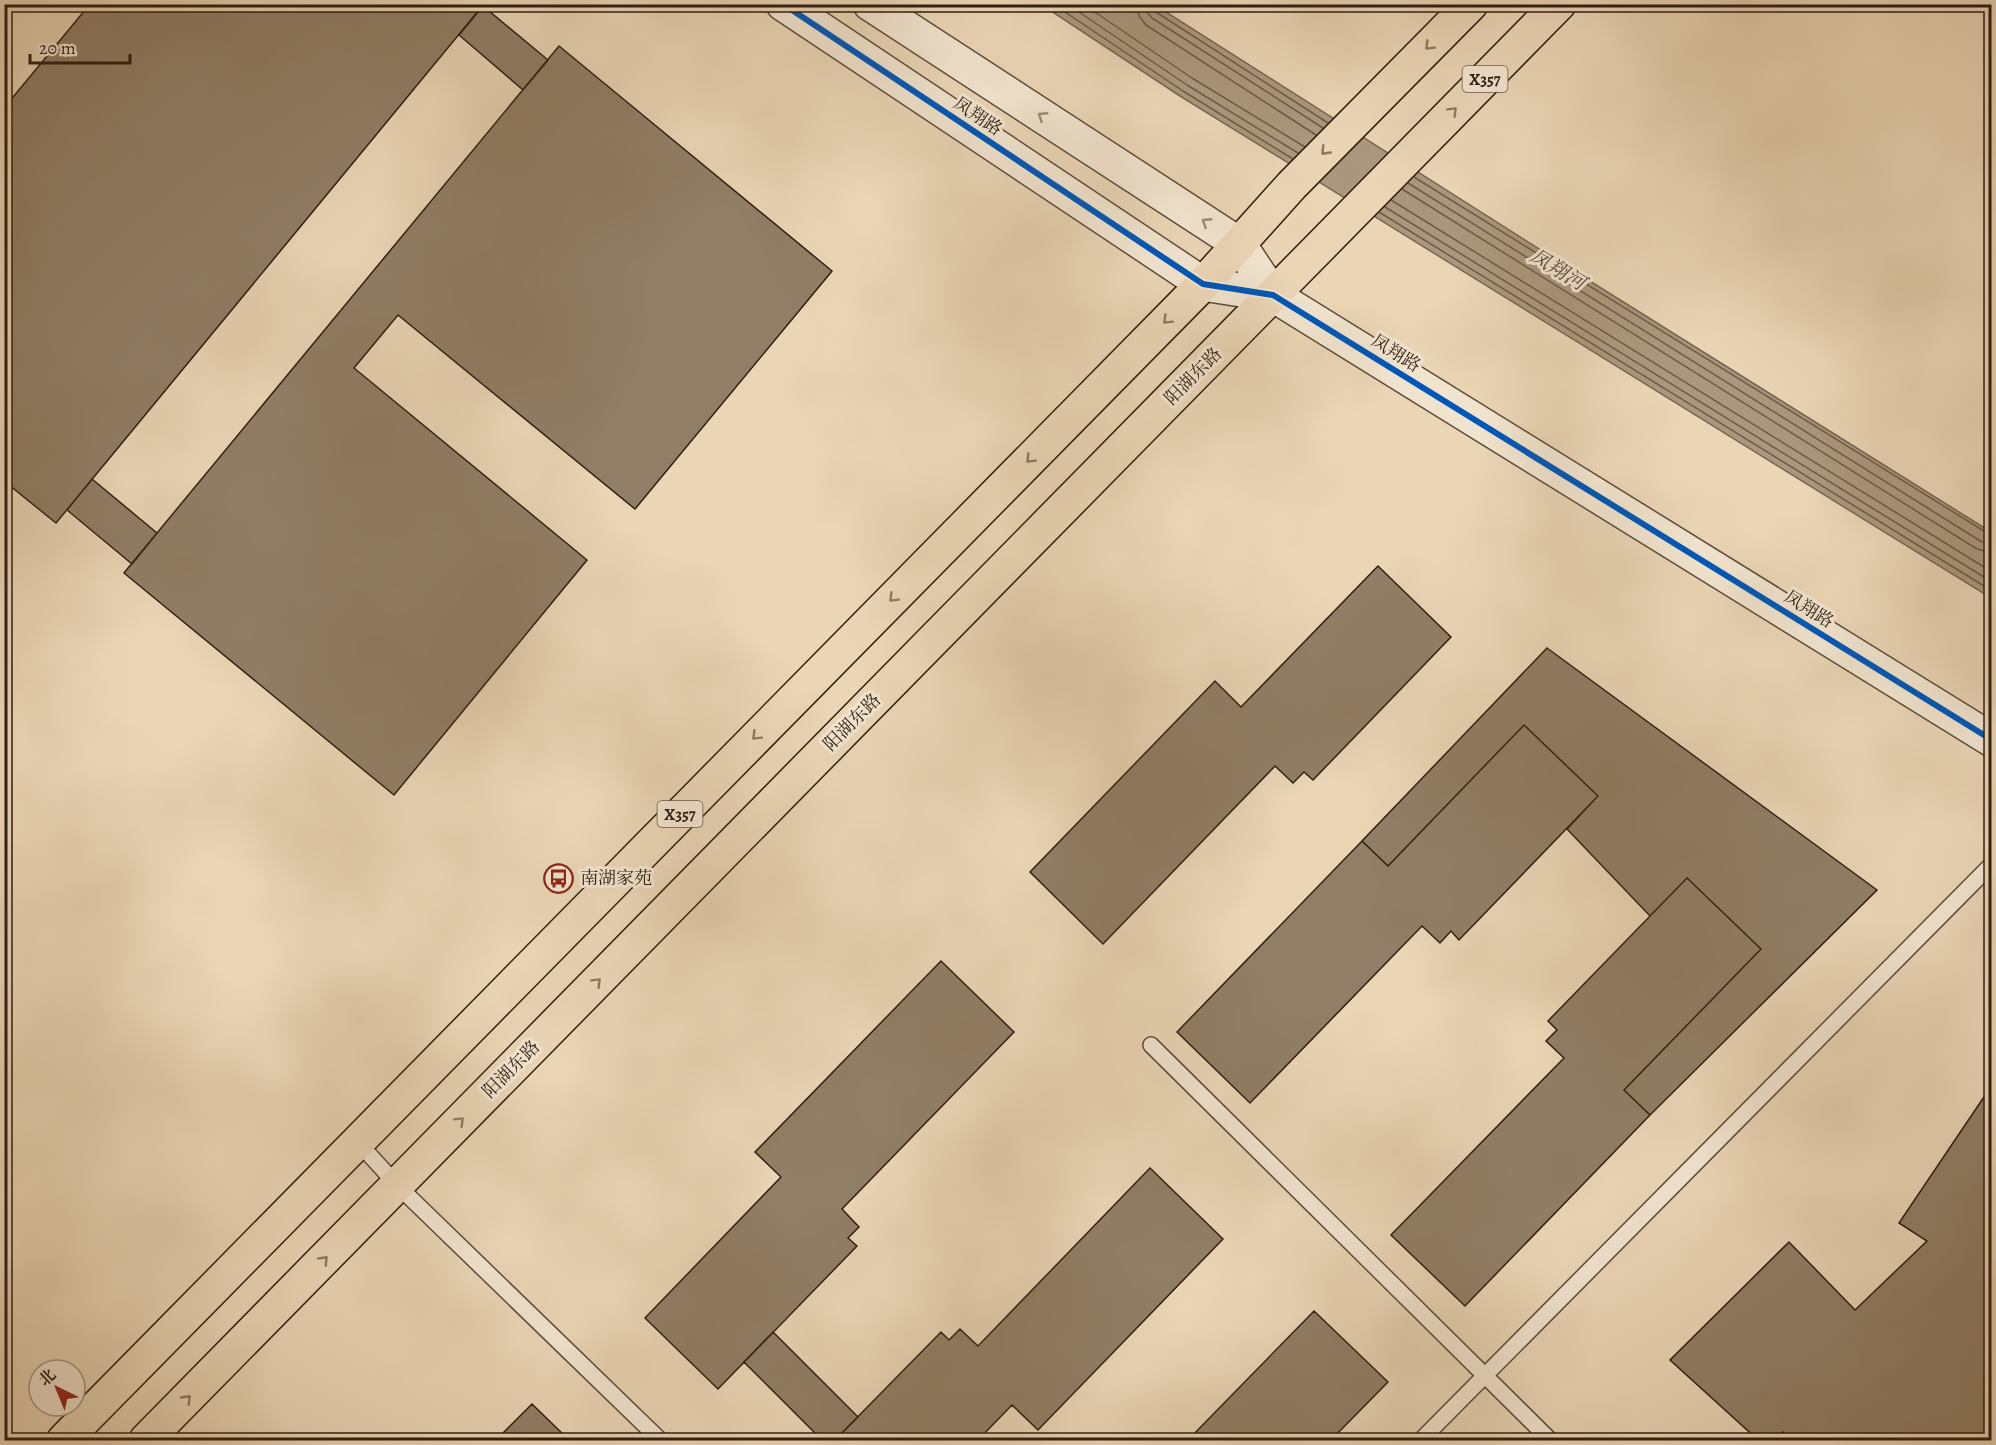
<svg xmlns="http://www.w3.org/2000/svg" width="1996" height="1445" font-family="Alegreya,'Noto Serif SC',serif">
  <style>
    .water { fill: #aa977d; stroke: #786751; stroke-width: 1.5 }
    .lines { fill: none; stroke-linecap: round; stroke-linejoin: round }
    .shore { stroke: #6c5b46; stroke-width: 1.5 }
    .building { fill: #907e66; stroke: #2e1f10; stroke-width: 1.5 }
    .service-casing { stroke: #5d4c39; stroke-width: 18 }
    .tertiary-casing { stroke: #5d4c39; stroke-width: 36 }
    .primary-casing { stroke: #2e1f10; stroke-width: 36 }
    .service { stroke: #f1e4cf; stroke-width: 15 }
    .tertiary { stroke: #f1e4cf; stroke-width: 33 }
    .primary { stroke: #ead5b5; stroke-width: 33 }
    .cycleway-casing { stroke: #f1e4cf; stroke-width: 10 }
    .cycleway { stroke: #0057b8; stroke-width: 6 }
    .oneway { stroke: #8c7a62 }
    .oneway2 { stroke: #998b79 }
    .labels { text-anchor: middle; stroke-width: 6; stroke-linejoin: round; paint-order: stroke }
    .shield { fill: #f1e4cf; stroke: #685a49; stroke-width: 1.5 }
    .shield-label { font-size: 16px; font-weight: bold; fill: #2e1f10 }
    .street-label { font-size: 18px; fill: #2e1f10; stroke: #f1e4cf }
    .poi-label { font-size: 18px; fill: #2e1f10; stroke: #f1e4cf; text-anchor: start }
    .water-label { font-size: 20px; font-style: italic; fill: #594936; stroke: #f1e4cf }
  </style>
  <rect width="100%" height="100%" fill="#ead5b5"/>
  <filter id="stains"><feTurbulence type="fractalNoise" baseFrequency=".00333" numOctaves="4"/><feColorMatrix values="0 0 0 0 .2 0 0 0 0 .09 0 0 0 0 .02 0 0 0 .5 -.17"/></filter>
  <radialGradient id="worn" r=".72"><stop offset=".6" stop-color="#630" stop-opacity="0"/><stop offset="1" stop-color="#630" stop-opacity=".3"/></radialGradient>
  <path class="water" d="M 1042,5 L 1155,5 L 1569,268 L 1991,532 L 1991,598 L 1180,96 Z"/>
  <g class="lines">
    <path class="shore" d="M 1053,4 L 1183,91 L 1293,159
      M 1067,4 L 1187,85 L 1298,153
      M 1083,4 L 1192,78 L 1305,147
      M 1136,4 L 1139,16 L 1146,25 L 1316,135
      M 1145,4 L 1147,12 L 1152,18 L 1323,128
      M 1153,4 L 1156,12 L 1328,123
      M 1414,177 L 1992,536
      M 1408,183 L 1982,542 L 1992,544
      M 1402,189 L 1977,549 L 1992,553
      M 1391,200 L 1992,572
      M 1385,207 L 1992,582
      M 1379,212 L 1992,591"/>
  </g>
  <path class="building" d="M 90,4 L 484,4 L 56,523 L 4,481 L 4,108 Z
    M 483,6 L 548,60 L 523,90 L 459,35 Z
    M 559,46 L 832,271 L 635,509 L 398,315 L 354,368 L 587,560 L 394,795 L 124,573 Z
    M 92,479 L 157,533 L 132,564 L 67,510 Z
    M 1378,566 L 1451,637 L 1313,780 L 1304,772 L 1293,783 L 1275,766 L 1103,944 L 1030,872 L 1215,681 L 1241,707 Z
    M 1547,648 L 1877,890 L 1650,1115 L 1624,1090 L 1761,949 L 1687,878 L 1650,916 L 1567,829 L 1598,796 L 1524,725 L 1388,866 L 1362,841 Z
    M 1524,725 L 1598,796 L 1459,940 L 1451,931 L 1440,943 L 1422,926 L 1250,1103 L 1177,1032 L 1362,841 L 1388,866 Z
    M 1687,878 L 1761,949 L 1624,1090 L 1650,1115 L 1465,1306 L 1391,1235 L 1564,1058 L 1546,1041 L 1557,1030 L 1548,1021 Z
    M 941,961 L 1014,1032 L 842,1209 L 859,1227 L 848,1238 L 857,1246 L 718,1389 L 645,1318 L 781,1177 L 755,1152 Z
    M 1992,1085 L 1992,1440 L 1791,1440 L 1783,1432 L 1775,1440 L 1758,1440 L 1670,1360 L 1789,1242 L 1855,1310 L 1927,1241 L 1899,1223 Z
    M 1150,1168 L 1223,1239 L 1038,1430 L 1012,1405 L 978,1440 L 835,1440 L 941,1332 L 949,1340 L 960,1329 L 978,1346 Z
    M 1314,1311 L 1388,1382 L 1331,1440 L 1188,1440 Z
    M 773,1332 L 858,1417 L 835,1440 L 822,1440 L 744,1362 Z
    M 532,1404 L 569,1440 L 496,1440 Z"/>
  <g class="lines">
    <defs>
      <path id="service" d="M 1151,1045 L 1550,1440
        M 357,1141 L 397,1185 L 660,1440
        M 1421,1440 L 1992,864"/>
      <path id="tertiary" d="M 783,4 L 1203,284 L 1273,295 L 1992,740
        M 870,4 L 1239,244 L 1273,295"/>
      <path id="primary" d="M 64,1440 L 1203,284 L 1292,185 L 1471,4
        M 146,1440 L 1559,4"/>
    </defs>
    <use href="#service" class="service-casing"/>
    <use href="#tertiary" class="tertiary-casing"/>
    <use href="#primary" class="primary-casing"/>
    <use href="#service" class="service"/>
    <use href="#tertiary" class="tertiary"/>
    <use href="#primary" class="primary"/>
    <defs>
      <path id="cycleway" d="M 783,4 L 1203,284 L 1273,295 L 1992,740"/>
    </defs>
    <use href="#cycleway" class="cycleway-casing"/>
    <use href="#cycleway" class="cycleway"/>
  </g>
  <defs><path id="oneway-chevron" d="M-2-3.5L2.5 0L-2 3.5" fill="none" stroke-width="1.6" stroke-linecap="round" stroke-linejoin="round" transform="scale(1.5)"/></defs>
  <g class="oneway">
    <use href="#oneway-chevron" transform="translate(1429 46) rotate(135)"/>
    <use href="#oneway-chevron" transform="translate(1453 111) rotate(-45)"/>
    <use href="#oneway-chevron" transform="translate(1325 151) rotate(134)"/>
    <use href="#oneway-chevron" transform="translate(1167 320) rotate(135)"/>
    <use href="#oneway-chevron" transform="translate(1030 459) rotate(135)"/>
    <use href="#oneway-chevron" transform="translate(893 598) rotate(135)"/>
    <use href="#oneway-chevron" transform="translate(756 736) rotate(135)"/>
    <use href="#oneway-chevron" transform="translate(597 982) rotate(-45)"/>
    <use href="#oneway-chevron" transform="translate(460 1121) rotate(-45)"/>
    <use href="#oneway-chevron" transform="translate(324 1260) rotate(-46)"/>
    <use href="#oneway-chevron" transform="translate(187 1399) rotate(-46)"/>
  </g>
  <g class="oneway2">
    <use href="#oneway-chevron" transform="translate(1042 116) rotate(-147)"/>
    <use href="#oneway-chevron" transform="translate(1206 222) rotate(-147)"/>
  </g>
  <defs>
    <symbol id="bus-ring" viewBox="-11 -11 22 22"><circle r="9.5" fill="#f1e4cf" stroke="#8f2418" stroke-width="1.5"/><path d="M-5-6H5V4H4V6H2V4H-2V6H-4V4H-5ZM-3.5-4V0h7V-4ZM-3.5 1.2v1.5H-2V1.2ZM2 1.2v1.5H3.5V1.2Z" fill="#8f2418"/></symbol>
  </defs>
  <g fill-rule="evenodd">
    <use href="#bus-ring" x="542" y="862" width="33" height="33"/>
  </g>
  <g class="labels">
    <g class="shield">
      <rect x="1462.5" y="66" width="45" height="26" rx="4.5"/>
      <rect x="657.5" y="801" width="45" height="26" rx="4.5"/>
    </g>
    <g class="shield-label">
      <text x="1485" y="85">X357</text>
      <text x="680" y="820">X357</text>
    </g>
    <g class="street-label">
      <text transform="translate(978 116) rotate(34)" y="6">凤翔路</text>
      <text transform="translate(1396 353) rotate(32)" y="6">凤翔路</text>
      <text transform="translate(1193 376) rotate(-45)" y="6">阳湖东路</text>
      <text transform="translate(1809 609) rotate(32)" y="6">凤翔路</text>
      <text transform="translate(852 722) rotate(-45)" y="6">阳湖东路</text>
      <text transform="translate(511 1069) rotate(-45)" y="6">阳湖东路</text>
    </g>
    <g class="poi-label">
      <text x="580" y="884">南湖家苑</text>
    </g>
    <g class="water-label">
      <text transform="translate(1558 269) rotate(31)" y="7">凤翔河</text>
    </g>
  </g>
  <rect width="1996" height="1445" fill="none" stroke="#ead5b5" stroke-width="24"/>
  <rect x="6" y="6" width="1984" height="1433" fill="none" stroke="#2e1f10" stroke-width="3"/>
  <rect x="12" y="12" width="1972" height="1421" fill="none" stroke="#2e1f10" stroke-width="1.5"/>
  <g transform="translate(57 1388) rotate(317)"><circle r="28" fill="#f1e4cf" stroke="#a39583" stroke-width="1.5"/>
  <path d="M0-4.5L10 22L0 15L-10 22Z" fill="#8f2418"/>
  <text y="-9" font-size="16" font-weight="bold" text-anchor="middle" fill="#2e1f10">北</text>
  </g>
  <path d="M30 54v9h100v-9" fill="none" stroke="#2e1f10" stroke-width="3"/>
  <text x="39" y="54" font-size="18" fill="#2e1f10" stroke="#f1e4cf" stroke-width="4.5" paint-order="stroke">20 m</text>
  <rect width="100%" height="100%" filter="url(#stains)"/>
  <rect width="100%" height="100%" fill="url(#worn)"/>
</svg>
